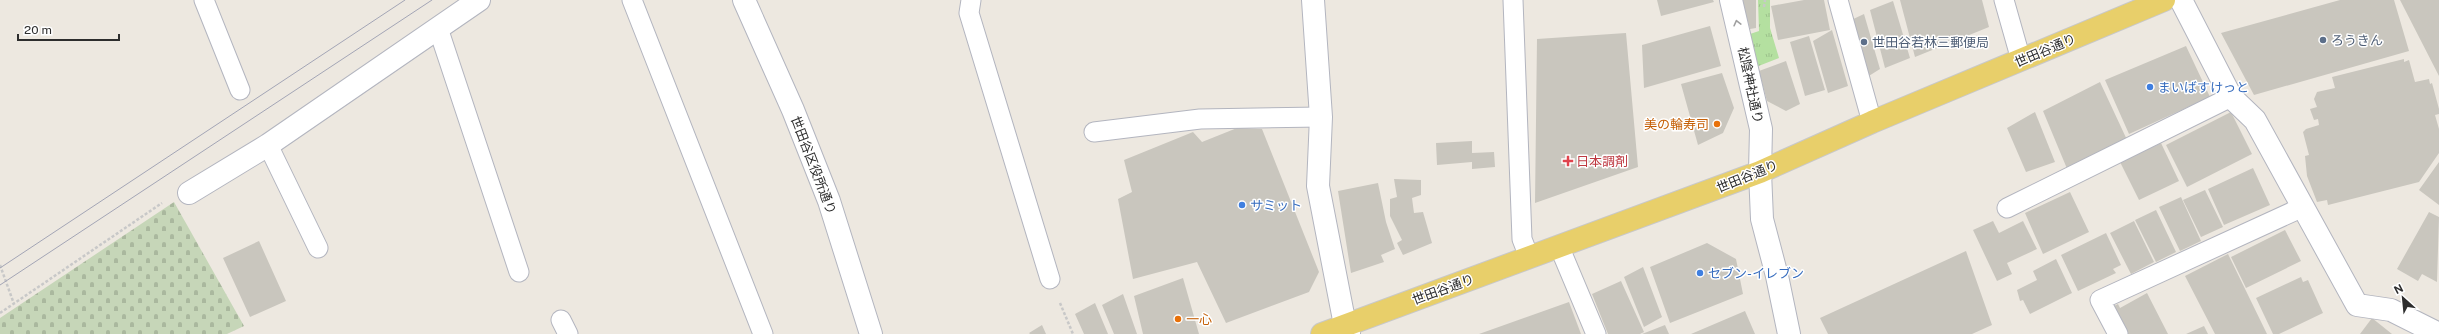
<svg xmlns="http://www.w3.org/2000/svg" width="2439" height="334" font-family="'Public Sans','Noto Sans JP',sans-serif">
  <style>
    .cemetery { fill: url(#cemetery-stones) }
    .park { fill: url(#park-tufts) }
    .building { fill: #c9c6be }
    .lines { fill: none; stroke-linecap: round; stroke-linejoin: round }
    .service-casing { stroke: #b3b5bf; stroke-width: 21 }
    .minor-casing { stroke: #b3b5bf; stroke-width: 24 }
    .tertiary-casing { stroke: #b3b5bf; stroke-width: 24 }
    .primary-casing { stroke: #c8c8c8; stroke-width: 24 }
    .path { stroke: #c8c8c8; stroke-width: 2.5; stroke-dasharray: 3 2; stroke-linecap: butt }
    .service { stroke: #fff; stroke-width: 19 }
    .minor { stroke: #fff; stroke-width: 22 }
    .tertiary { stroke: #fff; stroke-width: 22 }
    .primary { stroke: #e8cf6a; stroke-width: 22 }
    .tram { stroke: #a3a5b5; stroke-width: 1 }
    .oneway { stroke: #a0a0a0 }
    .service-dot { fill: #5c6f8a; stroke: #fff; stroke-width: 1.5 }
    .shop-dot { fill: #3f7fe0; stroke: #fff; stroke-width: 1.5 }
    .food-dot { fill: #e8710a; stroke: #fff; stroke-width: 1.5 }
    .health-dot { fill: #e0444e; stroke: #fff; stroke-width: 1.5 }
    .labels { text-anchor: middle; stroke-width: 3; stroke-linejoin: round; paint-order: stroke }
    .service-label { font-size: 13px; fill: #4e5e75; stroke: #fff; text-anchor: start }
    .street-label { font-size: 13px; fill: #2d2d2d; stroke: #fff }
    .shop-label { font-size: 13px; fill: #366cbe; stroke: #fff; text-anchor: start }
    .food-label { font-size: 13px; fill: #c56008; stroke: #fff; text-anchor: end }
    .health-label { font-size: 13px; fill: #be3a42; stroke: #fff; text-anchor: start }
  </style>
  <defs>
    <pattern id="cemetery-stones" width="16" height="16" patternUnits="userSpaceOnUse"><rect width="16" height="16" fill="#c6d6b8"/><path d="M2 7V4a2 2 0 0 1 4 0v3zM10 15v-3a2 2 0 0 1 4 0v3z" fill="#aab89e"/></pattern>
    <pattern id="park-tufts" width="24" height="20" patternUnits="userSpaceOnUse"><rect width="24" height="20" fill="#b4e0a0"/><path d="M3 7l-1-3M5 7V3M7 7l1-3M15 17l-1-3M17 17v-4M19 17l1-3" fill="none" stroke="#9bc08a"/></pattern>
  </defs>
  <rect width="100%" height="100%" fill="#ede8e0"/>
  <path class="cemetery" d="M 174,202 L 244,326 L 227,334 L 0,334 L 0,318 Z"/>
  <path class="park" d="M 1758,0 L 1770,0 L 1770,28 L 1779,58 L 1756,67 L 1747,35 L 1759,31 Z"/>
  <path class="building" d="M 1657,0 L 1713,0 L 1714,2 L 1661,16 Z
    M 1742,0 L 1756,0 L 1756,28 L 1750,29 Z
    M 1804,0 L 1824,0 L 1830,30 L 1778,40 L 1771,6 Z
    M 1900,0 L 1982,0 L 1989,27 L 1915,57 Z
    M 2340,0 L 2394,0 L 2409,51 L 2254,95 L 2221,33 Z
    M 2400,0 L 2439,0 L 2439,76 Z
    M 1893,1 L 1910,58 L 1885,68 L 1870,10 Z
    M 1864,14 L 1880,69 L 1864,79 L 1847,22 Z
    M 1710,26 L 1721,66 L 1644,88 L 1642,45 Z
    M 1832,30 L 1848,86 L 1828,93 L 1813,41 Z
    M 1626,33 L 1638,167 L 1535,203 L 1537,39 Z
    M 1809,36 L 1825,90 L 1805,96 L 1790,42 Z
    M 2186,46 L 2210,97 L 2129,134 L 2105,80 Z
    M 2404,59 L 2404,62 L 2409,60 L 2415,82 L 2429,79 L 2430,84 L 2432,83 L 2439,109 L 2439,114 L 2435,115 L 2439,129 L 2439,153 L 2419,182 L 2328,205 L 2327,200 L 2317,202 L 2307,176 L 2305,156 L 2309,155 L 2303,132 L 2306,129 L 2319,125 L 2318,119 L 2314,120 L 2310,109 L 2317,107 L 2314,99 L 2317,92 L 2335,88 L 2332,77 Z
    M 1786,61 L 1800,104 L 1786,111 L 1767,101 L 1759,71 Z
    M 1722,73 L 1734,108 L 1723,133 L 1698,145 L 1681,84 Z
    M 2100,82 L 2128,142 L 2068,171 L 2043,111 Z
    M 2035,112 L 2055,162 L 2026,172 L 2007,128 Z
    M 2231,112 L 2252,154 L 2187,187 L 2166,145 Z
    M 1237,128 L 1262,129 L 1319,272 L 1309,292 L 1226,323 L 1197,262 L 1133,279 L 1118,199 L 1132,192 L 1124,160 L 1193,132 L 1202,142 Z
    M 1472,141 L 1472,153 L 1494,152 L 1495,167 L 1472,169 L 1472,162 L 1437,165 L 1436,143 Z
    M 2161,143 L 2179,181 L 2139,200 L 2120,162 Z
    M 2439,162 L 2439,205 L 2419,190 Z
    M 2253,168 L 2270,205 L 2224,225 L 2208,189 Z
    M 1394,179 L 1421,180 L 1421,195 L 1412,198 L 1414,213 L 1423,212 L 1432,243 L 1403,255 L 1397,243 L 1402,240 L 1390,216 L 1390,199 L 1397,197 Z
    M 1378,183 L 1386,222 L 1395,249 L 1381,255 L 1384,262 L 1351,273 L 1338,191 Z
    M 2205,190 L 2223,227 L 2201,237 L 2183,200 Z
    M 2070,192 L 2089,232 L 2043,254 L 2025,213 Z
    M 2181,197 L 2201,241 L 2180,251 L 2159,207 Z
    M 2156,210 L 2176,252 L 2156,262 L 2135,220 Z
    M 2429,212 L 2439,217 L 2437,282 L 2422,274 L 2418,281 L 2397,269 Z
    M 1993,221 L 1999,233 L 2023,221 L 2037,249 L 2007,263 L 2012,274 L 1997,281 L 1973,230 Z
    M 2134,221 L 2154,262 L 2131,274 L 2110,233 Z
    M 2285,230 L 2301,261 L 2246,288 L 2231,257 Z
    M 2106,233 L 2121,265 L 2113,269 L 2116,273 L 2078,291 L 2061,255 Z
    M 259,241 L 286,301 L 250,317 L 223,258 Z
    M 1707,243 L 1736,259 L 1743,294 L 1670,323 L 1650,267 Z
    M 1966,251 L 1992,325 L 1972,334 L 1828,334 L 1820,318 Z
    M 2228,254 L 2267,334 L 2215,334 L 2185,276 Z
    M 2056,259 L 2072,293 L 2030,314 L 2023,300 L 2020,301 L 2017,290 L 2037,280 L 2033,271 Z
    M 1643,267 L 1662,317 L 1644,327 L 1624,277 Z
    M 2301,277 L 2303,282 L 2308,280 L 2323,313 L 2279,334 L 2273,334 L 2256,298 Z
    M 1183,278 L 1199,334 L 1143,334 L 1134,296 Z
    M 1621,281 L 1644,332 L 1640,334 L 1608,334 L 1592,294 Z
    M 2147,293 L 2168,334 L 2126,334 L 2112,307 L 2118,304 L 2120,308 Z
    M 1123,294 L 1137,334 L 1114,334 L 1102,305 Z
    M 1569,302 L 1581,334 L 1479,334 Z
    M 1095,303 L 1108,334 L 1084,334 L 1075,314 Z
    M 1745,311 L 1755,334 L 1691,334 Z
    M 2372,318 L 2392,334 L 2360,334 Z
    M 1042,325 L 1046,334 L 1030,334 L 1029,333 Z
    M 1665,325 L 1669,334 L 1642,334 Z
    M 2204,326 L 2208,334 L 2186,334 Z"/>
  <g class="lines">
    <defs>
      <path id="service" d="M 204,0 L 240,90
        M 632,0 L 763,334
        M 971,0 L 969,13 L 1050,279
        M 1513,0 L 1522,239 L 1529,257
        M 1838,0 L 1872,122
        M 2004,0 L 2021,60
        M 438,28 L 519,272
        M 1094,132 L 1200,119 L 1321,117
        M 268,145 L 318,248
        M 2007,208 L 2231,97
        M 1559,246 L 1596,334
        M 561,320 L 568,334
        M 2118,334 L 2100,300 L 2303,207"/>
      <path id="minor" d="M 1313,0 L 1321,117 L 1318,186 L 1345,325 L 1349,334
        M 1731,0 L 1761,129 L 1760,172
        M 2181,0 L 2231,97 L 2255,120 L 2357,305 L 2391,310 L 2439,334
        M 189,193 L 268,145 L 479,0"/>
      <path id="tertiary" d="M 744,0 L 793,110 L 829,201 L 871,334
        M 1760,172 L 1762,219 L 1777,276 L 1789,334"/>
      <path id="primary" d="M 1322,334 L 1760,172 L 1872,122 L 2164,0"/>
    </defs>
    <use href="#service" class="service-casing"/>
    <use href="#minor" class="minor-casing"/>
    <use href="#tertiary" class="tertiary-casing"/>
    <use href="#primary" class="primary-casing"/>
    <path class="path" d="M 1764,7 L 1765,0
      M 0,265 L 14,304
      M 1060,303 L 1073,334
      M 0,313 L 162,203"/>
    <use href="#service" class="service"/>
    <use href="#minor" class="minor"/>
    <use href="#tertiary" class="tertiary"/>
    <use href="#primary" class="primary"/>
    <path class="tram" d="M 0,268 L 405,0
      M 0,285 L 432,0"/>
  </g>
  <defs><path id="oneway-chevron" d="M-2-3.5L2.5 0L-2 3.5" fill="none" stroke-width="1.6" stroke-linecap="round" stroke-linejoin="round"/></defs>
  <use class="oneway" href="#oneway-chevron" transform="translate(1737 23) rotate(-104)"/>
  <g class="service-dot">
    <circle cx="2323" cy="40" r="4"/>
    <circle cx="1864" cy="42" r="4"/>
  </g>
  <g class="shop-dot">
    <circle cx="2150" cy="87" r="4"/>
    <circle cx="1242" cy="205" r="4"/>
    <circle cx="1700" cy="273" r="4"/>
  </g>
  <g class="food-dot">
    <circle cx="1717" cy="124" r="4"/>
    <circle cx="1178" cy="319" r="4"/>
  </g>
  <path class="health-dot" d="M1566 155h4v4h4v4h-4v4h-4v-4h-4v-4h4z"/>
  <g class="labels">
    <g class="service-label">
      <text x="2331" y="45">ろうきん</text>
      <text x="1872" y="47">世田谷若林三郵便局</text>
    </g>
    <g class="street-label">
      <text transform="translate(2045 50) rotate(-23)" y="5">世田谷通り</text>
      <text transform="translate(1751 85) rotate(78)" y="5">松陰神社通り</text>
      <text transform="translate(814 165) rotate(69)" y="5">世田谷区役所通り</text>
      <text transform="translate(1747 176) rotate(-22)" y="5">世田谷通り</text>
      <text transform="translate(1443 289) rotate(-20)" y="5">世田谷通り</text>
    </g>
    <g class="shop-label">
      <text x="2158" y="92">まいばすけっと</text>
      <text x="1250" y="210">サミット</text>
      <text x="1708" y="278">セブン-イレブン</text>
    </g>
    <g class="food-label">
      <text x="1709" y="129">美の輪寿司</text>
      <text x="1186" y="324" text-anchor="start">一心</text>
    </g>
    <g class="health-label">
      <text x="1576" y="166">日本調剤</text>
    </g>
  </g>
  <g transform="translate(2403 298) rotate(333)" stroke="#ffffff" stroke-width="3" paint-order="stroke">
  <path d="M0-3L7 15L0 10L-7 15Z" fill="#2d2d2d"/>
  <text y="-6" font-size="11" font-weight="bold" text-anchor="middle" fill="#2d2d2d">N</text>
  </g>
  <path d="M18 34v6h101v-6" fill="none" stroke="#2d2d2d" stroke-width="2"/>
  <text x="24" y="34" font-size="12" fill="#2d2d2d" stroke="#ffffff" stroke-width="3" paint-order="stroke">20 m</text>
</svg>
